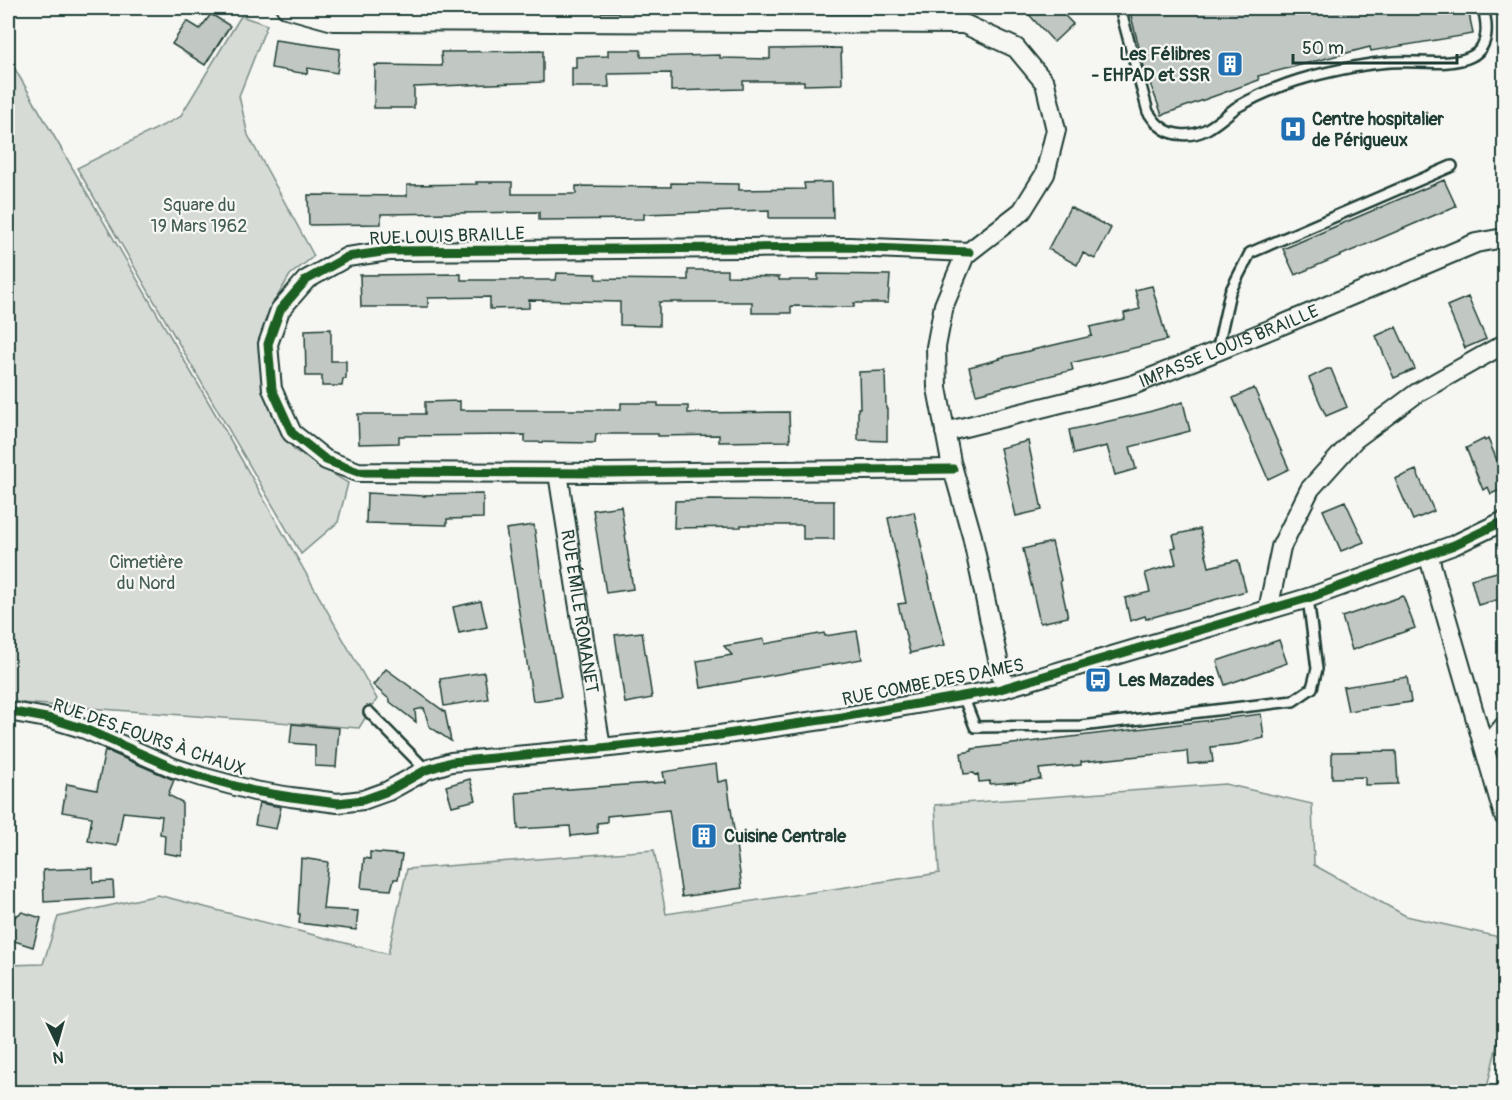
<svg xmlns="http://www.w3.org/2000/svg" width="1512" height="1100" font-family="Pangolin,sans-serif">
  <style>
    .green { fill: #d6dbd6; stroke: #7a8c85; stroke-width: 1.5 }
    .building { fill: #c1c8c3; stroke: #1f3d34; stroke-width: 1.5 }
    .lines { fill: none; stroke-linecap: round; stroke-linejoin: round }
    .lane-casing { stroke: #1f3d34; stroke-width: 14 }
    .street-casing { stroke: #1f3d34; stroke-width: 22 }
    .lane { stroke: #f6f6f2; stroke-width: 9 }
    .street { stroke: #f6f6f2; stroke-width: 18 }
    .cycleway-casing { stroke: #f6f6f2; stroke-width: 13 }
    .cycleway { stroke: #1b5e20; stroke-width: 9 }
    .labels { text-anchor: middle; stroke-width: 4.5; stroke-linejoin: round; paint-order: stroke }
    .poi-label { font-size: 18px; font-weight: bold; fill: #1f3d34; stroke: #f6f6f2; text-anchor: start }
    .park-label { font-size: 18px; fill: #445d54; stroke: #f6f6f2 }
    .street-label { font-size: 18px; fill: #1f3d34; stroke: #f6f6f2 }
  </style>
  <rect width="100%" height="100%" fill="#f6f6f2"/>
  <filter id="ink" filterUnits="userSpaceOnUse"><feTurbulence type="fractalNoise" baseFrequency=".0167" numOctaves="2"/><feDisplacementMap in="SourceGraphic" scale="12" xChannelSelector="R" yChannelSelector="G"/><feConvolveMatrix kernelMatrix="1 2 1 2 8 2 1 2 1" color-interpolation-filters="sRGB"/></filter>
  <g filter="url(#ink)">
    <path class="green" d="M 241,16 L 267,25 L 239,96 L 248,135 L 314,256 L 290,275 L 270,309 L 264,372 L 271,412 L 294,450 L 348,483 L 338,522 L 301,554 L 77,168 L 180,117 Z
      M 8,57 L 227,434 L 377,699 L 359,728 L 8,702 Z
      M 1225,784 L 1312,804 L 1314,865 L 1406,916 L 1504,938 L 1504,1015 L 1486,1092 L 8,1092 L 8,965 L 43,964 L 58,917 L 158,895 L 388,954 L 407,869 L 654,850 L 666,914 L 939,873 L 935,805 Z"/>
    <path class="building" d="M 1023,8 L 1057,8 L 1073,24 L 1054,42 Z
      M 1129,8 L 1468,8 L 1473,34 L 1371,51 L 1370,47 L 1258,76 L 1259,80 L 1162,115 L 1144,67 Z
      M 211,14 L 230,26 L 205,65 L 172,44 L 187,21 L 200,29 Z
      M 275,40 L 340,49 L 337,73 L 308,68 L 307,74 L 271,68 Z
      M 841,48 L 842,84 L 804,85 L 804,81 L 743,81 L 743,89 L 671,91 L 671,73 L 608,74 L 609,87 L 572,87 L 572,68 L 576,68 L 576,57 L 608,56 L 608,50 L 641,50 L 641,57 L 720,55 L 720,58 L 770,59 L 770,49 Z
      M 543,51 L 543,82 L 414,87 L 414,108 L 374,108 L 375,65 L 442,66 L 441,52 Z
      M 1444,180 L 1456,206 L 1295,275 L 1283,249 Z
      M 476,182 L 512,182 L 512,194 L 576,194 L 576,186 L 671,187 L 671,183 L 739,184 L 739,190 L 805,189 L 804,183 L 832,182 L 833,218 L 769,218 L 769,210 L 644,214 L 644,219 L 539,220 L 539,212 L 381,214 L 381,224 L 309,225 L 308,195 L 407,196 L 407,185 L 477,184 Z
      M 1070,207 L 1111,228 L 1095,259 L 1083,253 L 1077,265 L 1048,249 Z
      M 688,270 L 727,270 L 727,276 L 779,277 L 779,280 L 818,280 L 818,274 L 890,275 L 888,303 L 854,303 L 854,307 L 791,306 L 791,313 L 752,313 L 752,302 L 659,302 L 659,326 L 620,325 L 620,302 L 529,300 L 529,308 L 490,309 L 490,297 L 428,298 L 428,307 L 361,307 L 360,275 L 461,274 L 461,280 L 556,280 L 557,273 L 596,274 L 596,279 L 688,280 Z
      M 1152,286 L 1167,340 L 1071,363 L 1073,370 L 976,394 L 969,367 L 1000,359 L 999,358 L 1092,336 L 1090,327 L 1125,319 L 1124,313 L 1140,309 L 1135,290 Z
      M 1468,297 L 1486,339 L 1465,348 L 1447,306 Z
      M 1396,327 L 1415,369 L 1394,378 L 1376,336 Z
      M 331,329 L 331,361 L 346,361 L 346,379 L 343,379 L 342,386 L 322,386 L 322,376 L 306,376 L 305,330 Z
      M 1327,369 L 1331,369 L 1347,407 L 1326,416 L 1309,378 Z
      M 885,371 L 886,408 L 887,409 L 887,441 L 858,440 L 858,408 L 860,408 L 859,372 Z
      M 1254,388 L 1289,469 L 1268,479 L 1233,398 Z
      M 460,401 L 460,410 L 621,410 L 621,403 L 658,403 L 658,406 L 688,406 L 688,413 L 789,412 L 790,441 L 719,442 L 719,435 L 658,436 L 658,434 L 596,434 L 595,443 L 525,442 L 525,435 L 399,436 L 399,443 L 359,444 L 358,414 L 425,414 L 425,402 Z
      M 1183,402 L 1190,431 L 1130,447 L 1136,469 L 1115,475 L 1107,446 L 1074,454 L 1069,430 L 1145,413 Z
      M 1484,439 L 1485,441 L 1488,439 L 1504,477 L 1504,488 L 1491,494 L 1488,487 L 1483,490 L 1466,448 Z
      M 1028,441 L 1042,510 L 1016,516 L 1000,448 Z
      M 1416,470 L 1434,511 L 1413,520 L 1395,479 Z
      M 367,493 L 425,496 L 424,495 L 483,494 L 483,518 L 447,519 L 447,525 L 366,523 Z
      M 707,500 L 834,501 L 834,539 L 803,539 L 803,525 L 741,525 L 741,527 L 674,528 L 675,501 Z
      M 1345,501 L 1364,542 L 1341,551 L 1323,510 Z
      M 621,506 L 633,589 L 606,593 L 593,510 Z
      M 914,512 L 932,596 L 945,645 L 910,653 L 898,604 L 906,603 L 888,518 Z
      M 534,525 L 545,605 L 561,697 L 533,701 L 506,529 Z
      M 1200,529 L 1209,567 L 1238,560 L 1246,591 L 1146,619 L 1145,616 L 1130,621 L 1125,598 L 1150,592 L 1145,573 L 1176,564 L 1172,548 L 1176,547 L 1173,535 Z
      M 1052,542 L 1061,580 L 1060,581 L 1068,617 L 1040,623 L 1023,549 Z
      M 1504,570 L 1504,598 L 1478,605 L 1471,579 Z
      M 1403,596 L 1415,628 L 1352,650 L 1342,617 Z
      M 481,601 L 487,627 L 459,633 L 453,607 Z
      M 857,631 L 862,659 L 701,688 L 697,661 L 732,655 L 724,646 L 764,639 L 765,644 L 824,633 L 825,636 Z
      M 642,632 L 652,698 L 625,703 L 615,635 Z
      M 1279,640 L 1287,663 L 1225,685 L 1217,661 Z
      M 386,669 L 445,712 L 451,741 L 429,726 L 424,708 L 415,710 L 416,722 L 390,702 L 390,700 L 373,685 Z
      M 484,672 L 488,699 L 444,706 L 440,679 Z
      M 1407,677 L 1411,702 L 1348,711 L 1343,687 Z
      M 1261,714 L 1264,738 L 1238,744 L 1211,747 L 1213,762 L 1188,764 L 1187,751 L 1081,762 L 1081,765 L 1039,769 L 1041,779 L 1015,783 L 1015,782 L 990,784 L 990,781 L 979,782 L 978,774 L 975,775 L 974,773 L 964,774 L 961,753 L 972,751 L 972,749 Z
      M 292,724 L 339,728 L 336,767 L 315,766 L 315,745 L 290,743 Z
      M 105,750 L 174,780 L 168,795 L 182,802 L 182,856 L 164,853 L 165,835 L 160,834 L 162,816 L 123,812 L 117,846 L 88,841 L 92,817 L 62,812 L 67,784 L 97,790 Z
      M 1396,751 L 1398,784 L 1365,785 L 1365,777 L 1332,778 L 1332,752 Z
      M 716,764 L 718,782 L 727,780 L 742,888 L 682,897 L 669,810 L 607,816 L 607,822 L 597,823 L 598,833 L 571,836 L 570,826 L 518,829 L 516,793 L 665,782 L 663,772 Z
      M 470,779 L 476,800 L 452,806 L 446,786 Z
      M 259,803 L 281,807 L 276,829 L 255,825 Z
      M 370,852 L 402,855 L 398,879 L 394,879 L 391,890 L 361,888 L 364,858 L 370,859 Z
      M 301,858 L 328,862 L 323,909 L 358,911 L 356,930 L 299,923 L 300,914 L 298,914 Z
      M 93,868 L 93,882 L 113,881 L 114,898 L 44,902 L 43,870 Z
      M 22,912 L 41,918 L 33,947 L 8,939 L 14,917 Z"/>
    <g class="lines">
      <defs>
        <path id="lane" d="M 1120,8 L 1148,112 C 1152,117 1155,123 1160,126 C 1172,137 1193,137 1207,129 C 1218,123 1227,114 1237,107 C 1260,94 1283,84 1309,77 C 1336,70 1361,64 1390,62 C 1432,59 1502,79 1483,8
          M 1217,351 L 1230,292 L 1250,253 L 1452,166
          M 963,696 L 975,727 L 1081,726 L 1293,701 L 1312,688 L 1317,669 L 1308,598
          M 369,712 L 426,770"/>
        <g id="street">
          <path d="M 286,8 L 333,21 L 964,24 L 1016,48 L 1045,83 L 1056,130 L 1045,174 L 1022,211 L 965,255 L 944,305 L 936,347 L 937,388 L 951,462 L 972,536 L 1004,688"/>
          <path id="s1" d="M 945,432 L 1133,385 L 1284,324 L 1476,243 L 1498,239 L 1504,240"/>
          <path d="M 953,469 L 605,473 L 358,472 L 326,460 L 292,433 L 272,389 L 268,344 L 280,310 L 306,280 L 347,257 L 389,251 L 849,247 L 969,252"/>
          <path id="s2" d="M 558,473 L 601,748"/>
          <path d="M 1428,554 L 1504,816"/>
          <path d="M 1268,610 L 1281,547 L 1310,489 L 1355,439 L 1417,393 L 1504,344"/>
          <path d="M 8,711 L 52,719 L 85,729 L 174,768 L 202,777 L 254,791 L 291,797 L 338,803 L 363,800 L 388,791 L 426,770 L 451,762 L 601,748 L 713,736 L 842,717 L 997,690 L 1308,598 L 1454,545 L 1504,521"/>
          <path d="M 1485,749 L 1504,726"/>
        </g>
      </defs>
      <use href="#lane" class="lane-casing"/>
      <use href="#street" class="street-casing"/>
      <use href="#lane" class="lane"/>
      <use href="#street" class="street"/>
      <defs>
        <path id="cycleway" d="M 953,469 L 605,473 L 358,472 L 326,460 L 292,433 L 272,389 L 268,344 L 280,310 L 306,280 L 347,257 L 389,251 L 849,247 L 969,252
          M 8,711 L 52,719 L 85,729 L 174,768 L 202,777 L 254,791 L 291,797 L 338,803 L 363,800 L 388,791 L 426,770 L 451,762 L 601,748 L 713,736 L 842,717 L 997,690 L 1308,598 L 1454,545 L 1504,521"/>
      </defs>
      <use href="#cycleway" class="cycleway-casing"/>
      <use href="#cycleway" class="cycleway"/>
    </g>
  </g>
  <defs>
    <symbol id="building-square" viewBox="-11 -11 22 22"><rect x="-9" y="-9" width="18" height="18" rx="4" fill="#1f6fb2" stroke="#f6f6f2"/><path d="M-4-6H4V6H1V3H-1V6H-4ZM-2.5-4.3h1.7v1.8h-1.7ZM.8-4.3h1.7v1.8H.8ZM-2.5-1h1.7V.8h-1.7ZM.8-1h1.7V.8H.8Z" fill="#fff"/></symbol>
    <symbol id="hospital-square" viewBox="-11 -11 22 22"><rect x="-9" y="-9" width="18" height="18" rx="4" fill="#1f6fb2" stroke="#f6f6f2"/><path d="M-5-5h3v3.5h4V-5h3V5h-3V1.5h-4V5h-3Z" fill="#fff"/></symbol>
    <symbol id="bus-square" viewBox="-11 -11 22 22"><rect x="-9" y="-9" width="18" height="18" rx="4" fill="#1f6fb2" stroke="#f6f6f2"/><path d="M-5-6H5V4H4V6H2V4H-2V6H-4V4H-5ZM-3.5-4V0h7V-4ZM-3.5 1.2v1.5H-2V1.2ZM2 1.2v1.5H3.5V1.2Z" fill="#fff"/></symbol>
  </defs>
  <g fill-rule="evenodd">
    <use href="#building-square" x="1215" y="49" width="30" height="30"/>
    <use href="#hospital-square" x="1278" y="114" width="30" height="30"/>
    <use href="#bus-square" x="1083" y="665" width="30" height="30"/>
    <use href="#building-square" x="689" y="821" width="30" height="30"/>
  </g>
  <g class="labels">
    <g class="poi-label">
      <text x="1210" y="60" text-anchor="end">Les Félibres<tspan x="1210" dy="21">- EHPAD et SSR</tspan></text>
      <text x="1312" y="125">Centre hospitalier<tspan x="1312" dy="21">de Périgueux</tspan></text>
      <text x="1118" y="686">Les Mazades</text>
      <text x="724" y="842">Cuisine Centrale</text>
    </g>
    <g class="park-label">
      <text x="199" y="211">Square du<tspan x="199" dy="21">19 Mars 1962</tspan></text>
      <text x="146" y="568">Cimetière<tspan x="146" dy="21">du Nord</tspan></text>
    </g>
    <g class="street-label">
      <text transform="translate(447 236) rotate(-2)" y="6">RUE LOUIS BRAILLE</text>
      <text dy="6" stroke="none"><textPath href="#s1" startOffset="297">IMPASSE LOUIS BRAILLE</textPath></text>
      <text dy="6" stroke="none"><textPath href="#s2" startOffset="140">RUE ÉMILE ROMANET</textPath></text>
      <text transform="translate(933 682) rotate(-11)" y="6">RUE COMBE DES DAMES</text>
      <text transform="translate(149 737) rotate(19)" y="6">RUE DES FOURS À CHAUX</text>
    </g>
  </g>
  <rect width="1512" height="1100" fill="none" stroke="#f6f6f2" stroke-width="30"/>
  <rect x="15" y="15" width="1482" height="1070" fill="none" stroke="#1f3d34" stroke-width="2" filter="url(#ink)"/>
  <g transform="translate(57 1043) rotate(175)" stroke="#f6f6f2" stroke-width="4.5" paint-order="stroke">
  <path d="M0-4.5L10 22L0 15L-10 22Z" fill="#1f3d34"/>
  <text y="-9" font-size="16" font-weight="bold" text-anchor="middle" fill="#1f3d34">N</text>
  </g>
  <path d="M1293 54v9h164v-9" fill="none" stroke="#1f3d34" stroke-width="3"/>
  <text x="1302" y="54" font-size="18" fill="#1f3d34" stroke="#f6f6f2" stroke-width="4.5" paint-order="stroke">50 m</text>
</svg>
